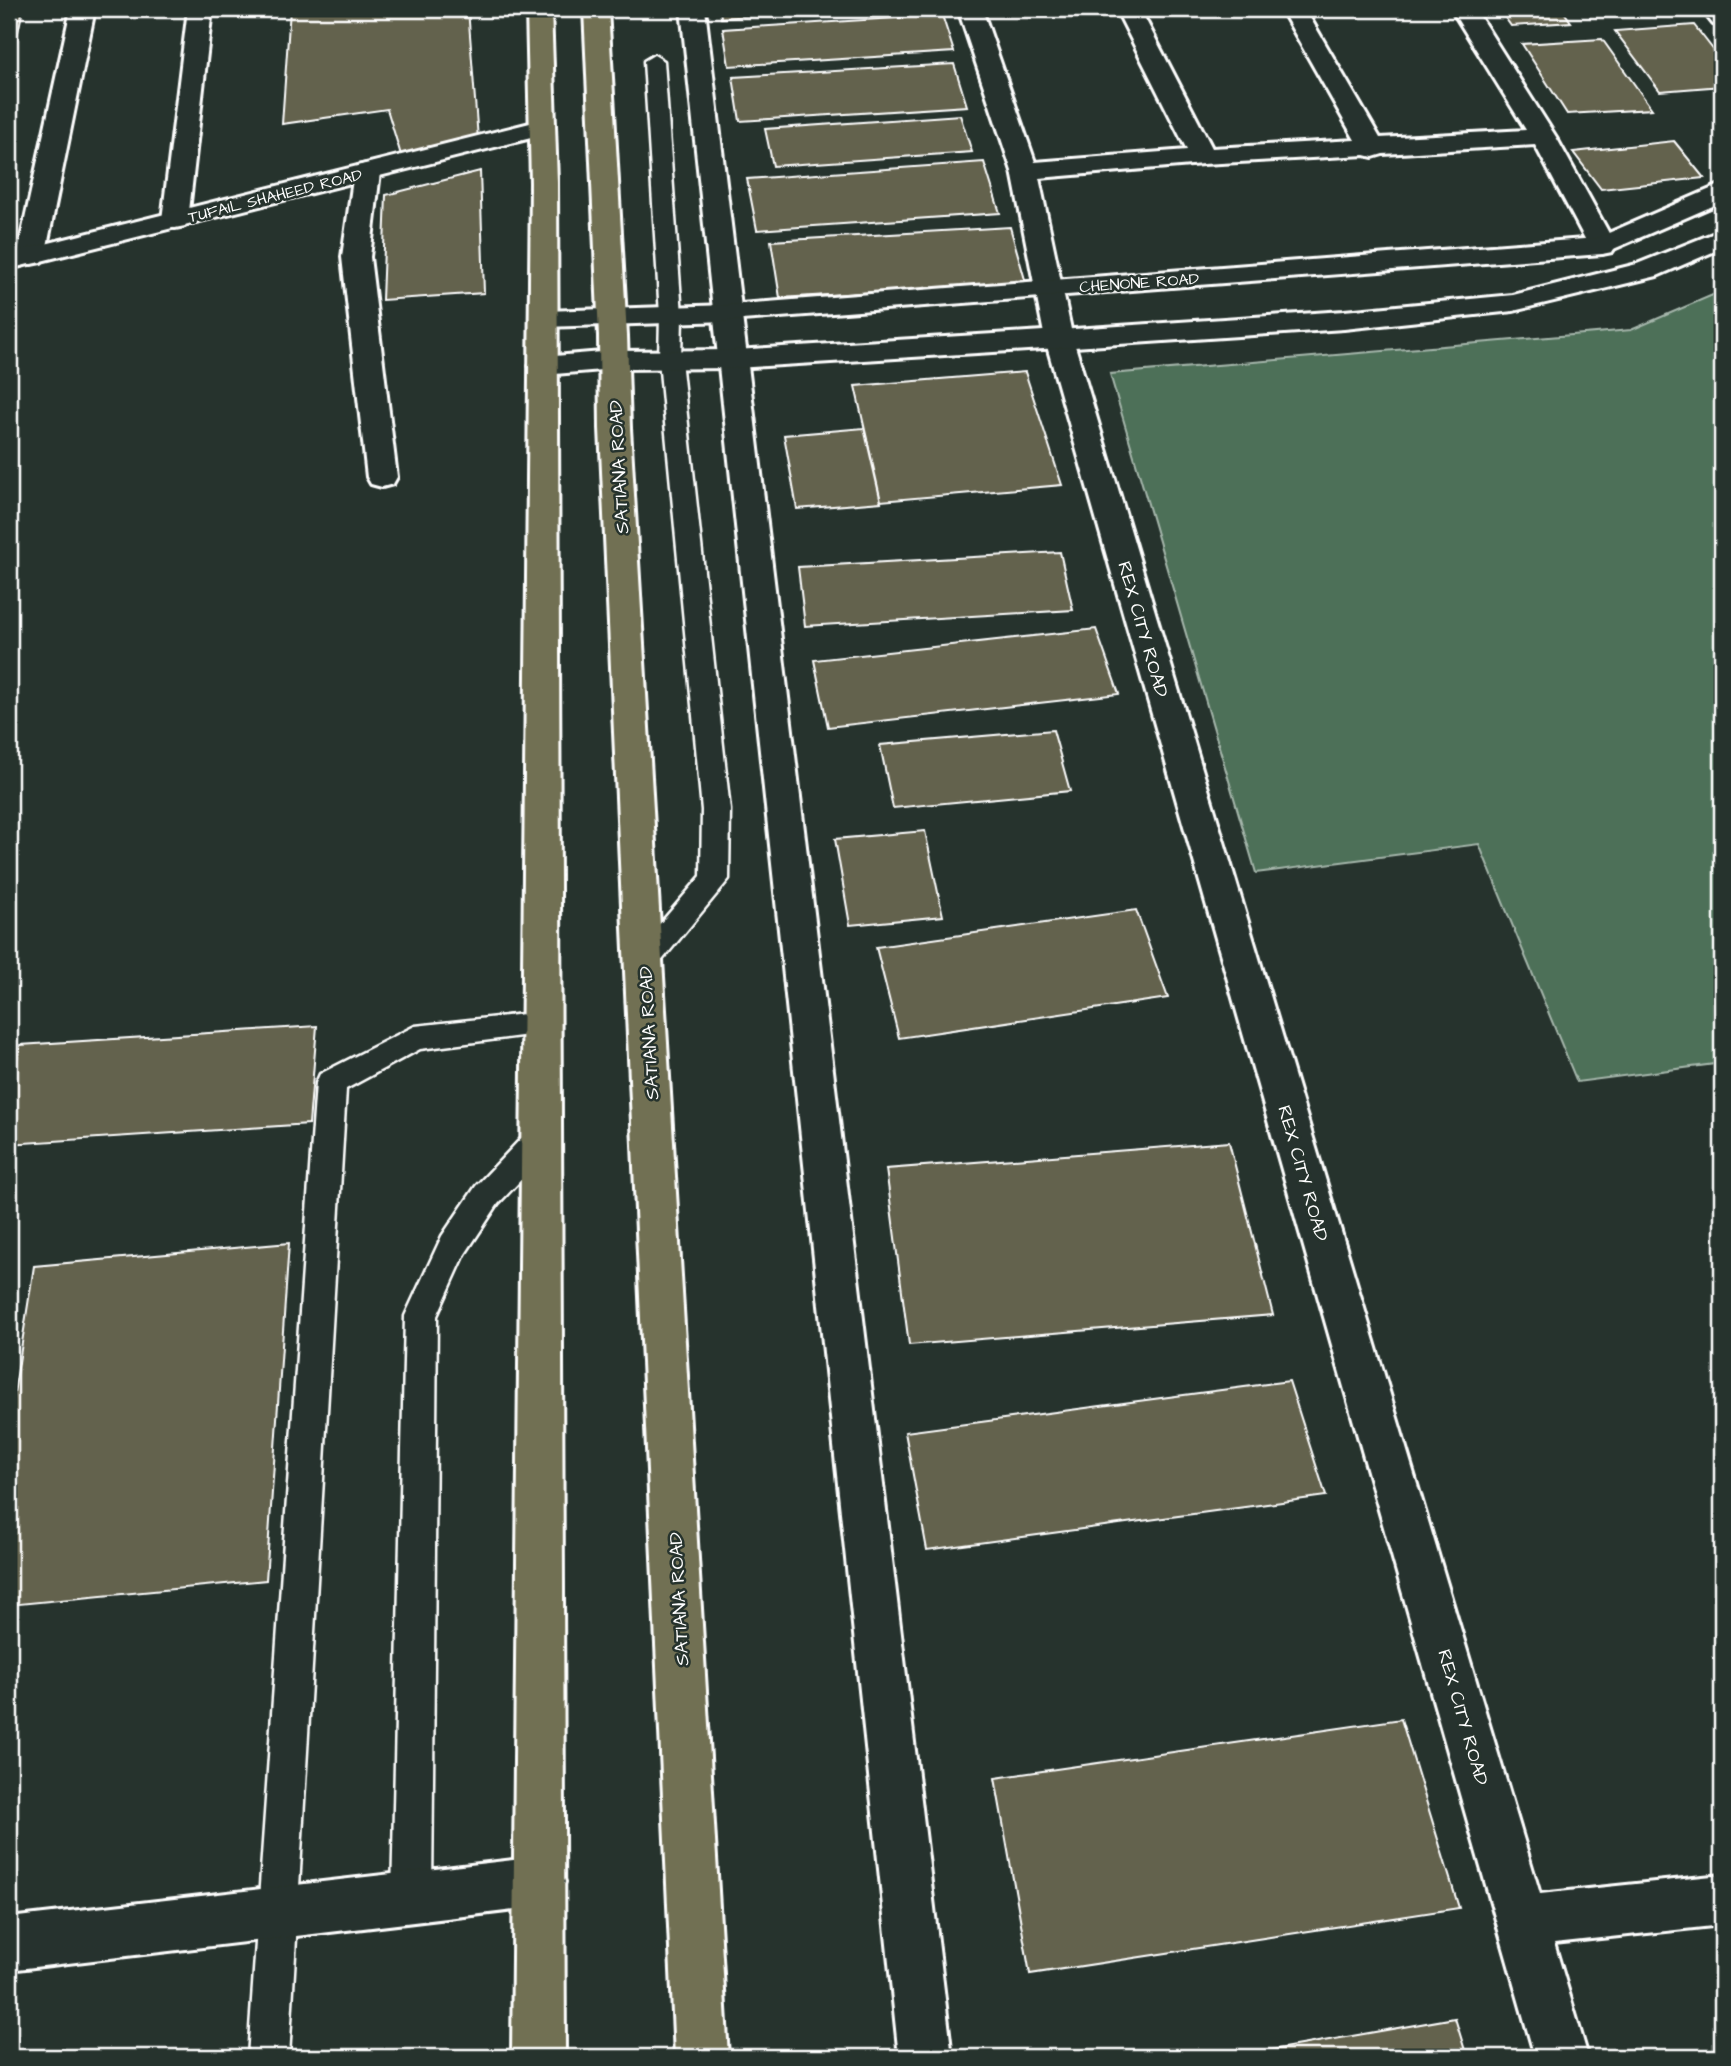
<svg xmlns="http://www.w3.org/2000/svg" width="1731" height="2066" font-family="'Architects Daughter',sans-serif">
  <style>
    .green { fill: #4e6f59; stroke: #a6b7ac; stroke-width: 2 }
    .building { fill: #64624e; stroke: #fff; stroke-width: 2 }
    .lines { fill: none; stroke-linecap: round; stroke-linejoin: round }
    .service-casing { stroke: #fff; stroke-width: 5 }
    .minor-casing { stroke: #fff; stroke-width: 6 }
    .tertiary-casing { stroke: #fff; stroke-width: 6 }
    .primary-casing { stroke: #fff; stroke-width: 6 }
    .service { fill: #26332d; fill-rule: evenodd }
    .minor { fill: #26332d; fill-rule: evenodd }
    .tertiary { fill: #26332d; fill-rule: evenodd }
    .primary { fill: #716f52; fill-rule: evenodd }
    .labels { text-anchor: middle; stroke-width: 5; stroke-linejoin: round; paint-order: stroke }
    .far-street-label { font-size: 16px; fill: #fff; stroke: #26332d }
    .street-label { font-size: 19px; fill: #fff; stroke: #26332d }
  </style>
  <rect width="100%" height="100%" fill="#26332d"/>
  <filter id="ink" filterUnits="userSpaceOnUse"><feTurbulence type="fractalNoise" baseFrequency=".0143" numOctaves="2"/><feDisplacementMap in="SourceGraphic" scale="14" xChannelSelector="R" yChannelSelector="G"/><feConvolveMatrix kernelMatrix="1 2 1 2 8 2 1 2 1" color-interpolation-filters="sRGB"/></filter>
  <g filter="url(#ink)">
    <path class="green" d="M 1722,291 L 1722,1063 L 1577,1082 L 1479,844 L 1256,873 L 1110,374 L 1631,330 Z"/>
    <path class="building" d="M 9,9 L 23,9 L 9,74 Z
      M 290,9 L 468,9 L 478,139 L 401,155 L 387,109 L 282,124 Z
      M 720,9 L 867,9 L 721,18 Z
      M 1499,9 L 1562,9 L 1571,22 L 1511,26 Z
      M 942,15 L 954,52 L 729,66 L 723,29 Z
      M 1694,25 L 1722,61 L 1722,86 L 1660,91 L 1615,31 Z
      M 1602,39 L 1652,109 L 1567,114 L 1522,44 Z
      M 954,64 L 967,106 L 740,121 L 733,77 Z
      M 960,115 L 972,152 L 773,166 L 765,129 Z
      M 1674,141 L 1704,178 L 1601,189 L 1573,152 Z
      M 984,162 L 1000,213 L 757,230 L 747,179 Z
      M 480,171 L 484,293 L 382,300 L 386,195 Z
      M 1010,227 L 1026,283 L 780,298 L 771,241 Z
      M 1025,372 L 1062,485 L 881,501 L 855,386 Z
      M 864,428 L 881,502 L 797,509 L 784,435 Z
      M 1060,552 L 1073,610 L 805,626 L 798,567 Z
      M 1096,629 L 1119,694 L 828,727 L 814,660 Z
      M 1053,730 L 1070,791 L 893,808 L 880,745 Z
      M 925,831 L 943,916 L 850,925 L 835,839 Z
      M 1136,910 L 1168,998 L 899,1038 L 876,947 Z
      M 317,1026 L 309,1124 L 9,1144 L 9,1097 L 20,1045 Z
      M 1229,1142 L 1273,1315 L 909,1345 L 886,1169 Z
      M 289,1243 L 266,1580 L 9,1605 L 9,1426 L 34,1266 Z
      M 1289,1381 L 1326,1496 L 927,1550 L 905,1432 Z
      M 1401,1719 L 1459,1908 L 1030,1974 L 995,1778 Z
      M 1455,2018 L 1467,2057 L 1232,2057 Z"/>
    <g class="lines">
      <defs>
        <path id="service" d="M 654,55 L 664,61 L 682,315 L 681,360 L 730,810 L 729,879 L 654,970 L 644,973 L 634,970 L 630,962 L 634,954 L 701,876 L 702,810 L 659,360 L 660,315 L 644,61 Z
          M 542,1012 L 552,1016 L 557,1024 L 552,1032 L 420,1049 L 346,1089 L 289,2057 L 248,2057 L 316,1083 L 320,1074 L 415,1026 Z
          M 541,1125 L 552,1129 L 556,1138 L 552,1147 L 498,1204 L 465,1254 L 437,1316 L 432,1897 L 426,1911 L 412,1917 L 398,1911 L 392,1897 L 405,1316 L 442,1236 L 476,1186 L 530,1129 Z"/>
        <path id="minor" d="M 71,9 L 95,9 L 45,256 L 41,262 L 31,264 L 21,262 L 17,256 Z
          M 188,9 L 212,9 L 188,220 L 185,226 L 175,228 L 165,226 L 162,220 Z
          M 681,9 L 705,9 L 952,2057 L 899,2057 Z
          M 958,9 L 982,9 L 1035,162 L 1187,150 L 1116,9 L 1140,9 L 1212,148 L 1355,140 L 1281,9 L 1305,9 L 1380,138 L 1526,130 L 1451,9 L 1475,9 L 1556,137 L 1616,246 L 1612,252 L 1602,254 L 1592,252 L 1535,145 L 1383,154 L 1373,157 L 1365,155 L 1203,164 L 1039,178 L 1073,339 L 1540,1894 L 1722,1875 L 1722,1925 L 1554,1943 L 1588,2057 L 1535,2057 L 1045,339 L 1012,171 Z
          M 1701,9 L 1722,9 L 1722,26 L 1713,24 Z
          M 367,164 L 376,166 L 380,172 L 370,257 L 397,477 L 393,484 L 382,487 L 371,484 L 367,477 L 342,257 L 354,172 L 358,166 Z
          M 540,1857 L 558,1864 L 565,1882 L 558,1900 L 540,1907 L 9,1970 L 9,1918 Z"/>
        <path id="tertiary" d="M 542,120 L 551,123 L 555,128 L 551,133 L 9,269 L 9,253 Z
          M 1722,184 L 1722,202 L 1602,254 L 728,321 L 544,327 L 534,325 L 530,319 L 534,313 L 544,311 L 728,305 L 1597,238 Z
          M 1722,230 L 1722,248 L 1657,276 L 1513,311 L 1344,329 L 1059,348 L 735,368 L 614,369 L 543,375 L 533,372 L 529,366 L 533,360 L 543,357 L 614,351 L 735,350 L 1059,330 L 1344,311 L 1513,295 L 1637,264 Z"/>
        <path id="primary" d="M 527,9 L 551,9 L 557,183 L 565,2057 L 512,2057 L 531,183 Z
          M 584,9 L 608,9 L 627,336 L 630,428 L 728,2057 L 675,2057 L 600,428 L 599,336 Z"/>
      </defs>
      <use href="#service" class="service-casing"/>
      <use href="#minor" class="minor-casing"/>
      <use href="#tertiary" class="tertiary-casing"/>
      <use href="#primary" class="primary-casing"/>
      <use href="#service" class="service"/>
      <use href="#minor" class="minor"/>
      <use href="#tertiary" class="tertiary"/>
      <use href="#primary" class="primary"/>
    </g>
  </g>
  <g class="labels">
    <g class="far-street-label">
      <text transform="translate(275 195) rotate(-14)" y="6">TUFAIL SHAHEED ROAD</text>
      <text transform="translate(1139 282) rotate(-4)" y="6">CHENONE ROAD</text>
    </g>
    <g class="street-label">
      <text transform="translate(618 467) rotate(-93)" y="7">SATIANA ROAD</text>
      <text transform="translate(1144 629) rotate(74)" y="7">REX CITY ROAD</text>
      <text transform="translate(648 1033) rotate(-93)" y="7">SATIANA ROAD</text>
      <text transform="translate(1304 1173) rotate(74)" y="7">REX CITY ROAD</text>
      <text transform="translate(678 1599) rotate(-93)" y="7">SATIANA ROAD</text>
      <text transform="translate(1464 1717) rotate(74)" y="7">REX CITY ROAD</text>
    </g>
  </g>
  <rect width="1731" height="2066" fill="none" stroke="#26332d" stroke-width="35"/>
  <rect x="18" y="18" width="1696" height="2031" fill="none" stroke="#fff" stroke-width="2.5" filter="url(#ink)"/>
</svg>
